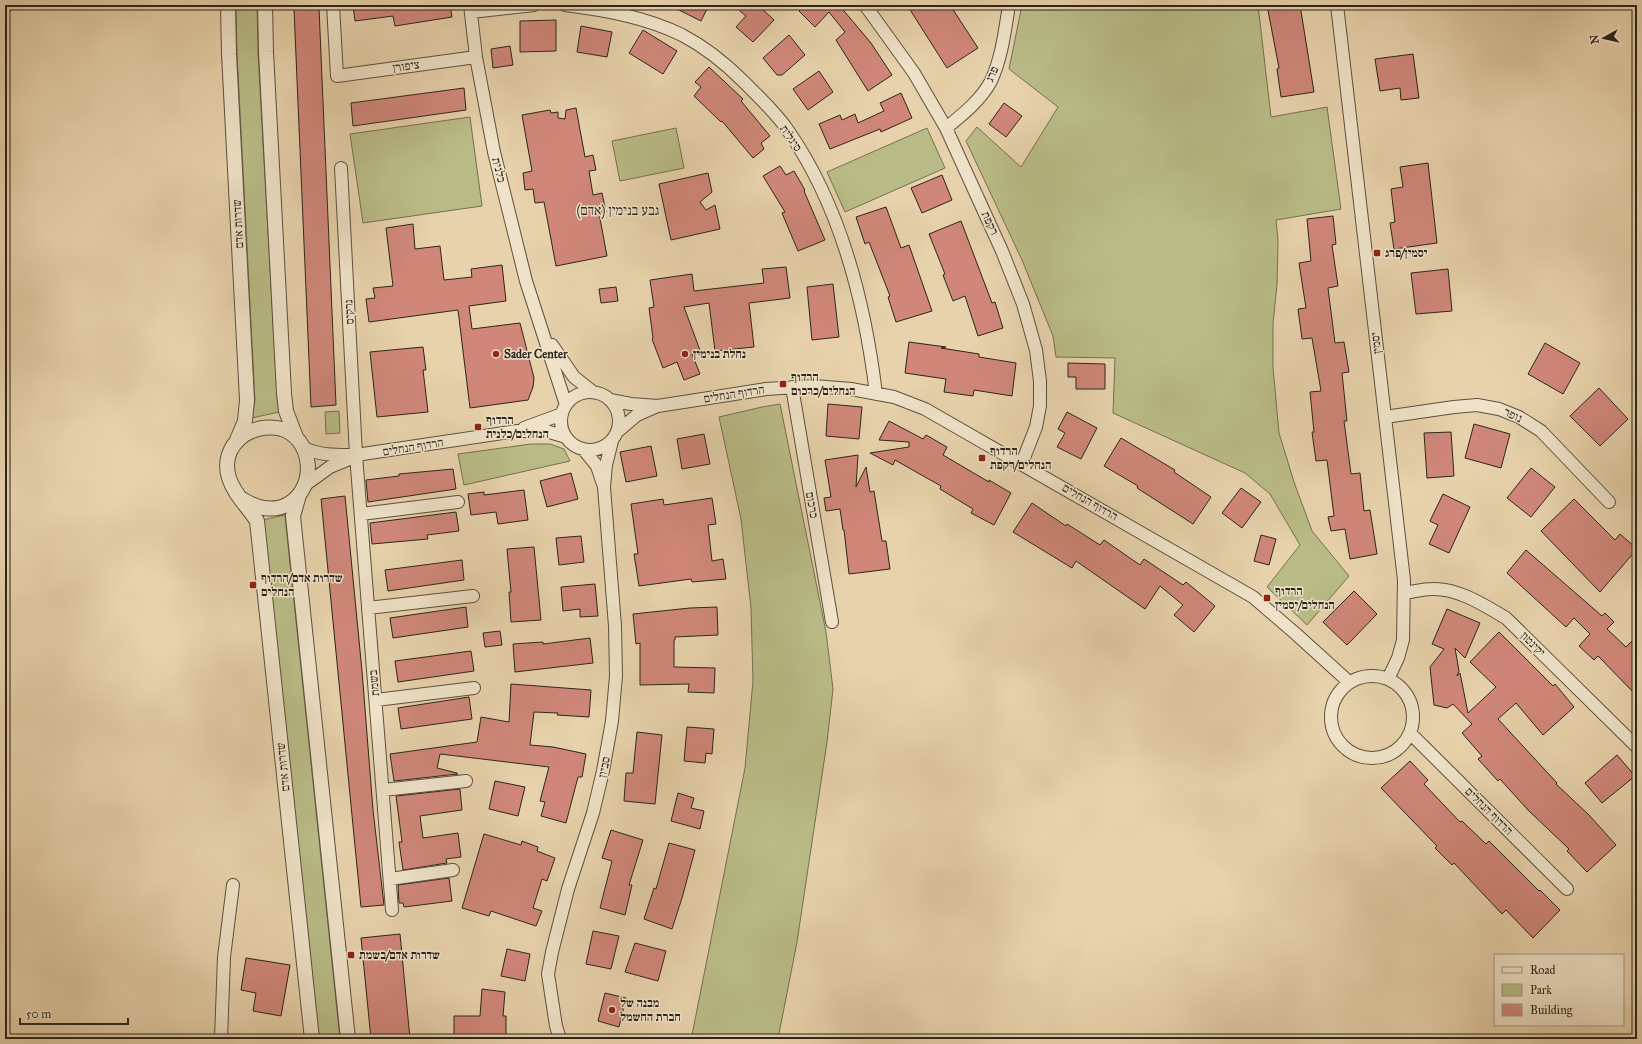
<svg xmlns="http://www.w3.org/2000/svg" width="1642" height="1044" font-family="'IM FELL Great Primer','Frank Ruhl Libre',serif">
  <style>
    .green { fill: #b9bb86; stroke: #737050 }
    .building { fill: #d0877a; stroke: #2d241a }
    .lines { fill: none; stroke-linecap: round; stroke-linejoin: round }
    .minor-casing { stroke: #5c503e; stroke-width: 14 }
    .tertiary-casing { stroke: #5c503e; stroke-width: 16 }
    .minor { stroke: #efe2c8; stroke-width: 12 }
    .tertiary { stroke: #efe2c8; stroke-width: 14 }
    .poi-dot { fill: #8f2418; stroke: #efe2c8; stroke-width: 1.5 }
    .labels { text-anchor: middle; stroke-width: 3; stroke-linejoin: round; paint-order: stroke }
    .street-label { font-size: 12px; fill: #2d241a; stroke: #efe2c8 }
    .poi-label { font-size: 12px; font-weight: bold; fill: #2d241a; stroke: #efe2c8; text-anchor: start }
    .quarter-label { font-size: 14px; fill: #2d241a; stroke: #efe2c8 }
  </style>
  <rect width="100%" height="100%" fill="#e7d2ab"/>
  <filter id="stains"><feTurbulence type="fractalNoise" baseFrequency=".005" numOctaves="4"/><feColorMatrix values="0 0 0 0 .2 0 0 0 0 .09 0 0 0 0 .02 0 0 0 .5 -.17"/></filter>
  <radialGradient id="worn" r=".72"><stop offset=".6" stop-color="#630" stop-opacity="0"/><stop offset="1" stop-color="#630" stop-opacity=".3"/></radialGradient>
  <path class="green" d="M 236,5 L 257,5 L 258,52 L 277,394 L 279,412 L 252,418 L 255,400 L 237,53 Z
    M 1022,5 L 1258,5 L 1271,117 L 1327,107 L 1341,209 L 1276,220 L 1278,240 L 1277,285 L 1273,323 L 1273,367 L 1279,433 L 1294,482 L 1312,531 L 1349,576 L 1307,625 L 1267,587 L 1300,545 L 1270,494 L 1245,473 L 1113,413 L 1115,358 L 1056,357 L 1053,336 L 1022,260 L 966,141 L 977,127 L 1021,167 L 1058,107 L 1009,69 Z
    M 470,117 L 482,206 L 363,223 L 350,134 Z
    M 676,128 L 684,168 L 620,181 L 612,141 Z
    M 927,128 L 945,168 L 845,212 L 827,172 Z
    M 780,404 L 826,632 L 833,689 L 827,742 L 797,942 L 778,1039 L 694,1039 L 692,1035 L 745,768 L 753,681 L 751,608 L 741,519 L 719,417 L 762,407 Z
    M 339,411 L 340,433 L 326,434 L 325,412 Z
    M 531,444 L 550,444 L 564,449 L 570,461 L 464,485 L 458,454 Z
    M 285,515 L 286,526 L 340,1039 L 318,1039 L 262,520 Z"/>
  <path class="building" d="M 353,5 L 450,5 L 452,17 L 395,26 L 393,16 L 355,21 Z
    M 669,5 L 709,5 L 701,21 Z
    M 733,5 L 758,5 L 774,20 L 753,42 L 736,27 L 746,16 Z
    M 805,5 L 839,5 L 871,43 L 892,75 L 868,91 L 836,40 L 845,32 L 829,12 L 815,27 L 799,11 Z
    M 907,5 L 950,5 L 978,48 L 947,68 Z
    M 1267,5 L 1300,5 L 1314,92 L 1281,97 L 1277,69 L 1279,68 Z
    M 319,8 L 336,405 L 311,407 L 294,9 Z
    M 556,20 L 556,51 L 520,52 L 520,21 Z
    M 581,26 L 612,32 L 607,57 L 577,52 Z
    M 643,30 L 677,51 L 663,74 L 629,53 Z
    M 789,35 L 805,55 L 782,75 L 777,75 L 763,58 Z
    M 510,46 L 513,65 L 493,68 L 491,49 Z
    M 1413,54 L 1419,98 L 1401,100 L 1400,88 L 1380,91 L 1375,59 Z
    M 709,67 L 743,99 L 741,101 L 770,136 L 761,143 L 764,149 L 753,158 L 722,121 L 721,122 L 694,96 L 701,87 L 695,82 Z
    M 819,71 L 833,92 L 808,110 L 793,89 Z
    M 464,88 L 466,110 L 353,126 L 351,103 Z
    M 901,93 L 912,118 L 881,132 L 880,129 L 830,149 L 819,124 L 840,115 L 842,120 L 855,114 L 858,123 L 884,111 L 880,103 Z
    M 1004,103 L 1022,116 L 1006,137 L 989,124 Z
    M 576,108 L 585,157 L 593,155 L 596,170 L 589,171 L 593,195 L 602,193 L 606,212 L 599,213 L 607,256 L 556,266 L 544,202 L 535,203 L 533,189 L 525,190 L 523,173 L 532,171 L 522,115 L 550,110 L 551,113 L 558,112 L 558,118 L 565,119 L 566,110 Z
    M 1428,163 L 1437,243 L 1394,249 L 1390,223 L 1395,222 L 1391,189 L 1403,187 L 1400,167 Z
    M 780,166 L 786,175 L 794,171 L 805,190 L 804,191 L 825,240 L 798,251 L 782,213 L 785,212 L 763,176 Z
    M 708,173 L 712,192 L 700,202 L 706,210 L 715,205 L 720,229 L 671,240 L 659,184 Z
    M 942,175 L 952,200 L 922,213 L 911,188 Z
    M 886,207 L 901,248 L 909,245 L 932,311 L 896,322 L 888,297 L 890,296 L 869,242 L 865,244 L 856,217 Z
    M 1333,216 L 1336,244 L 1332,245 L 1338,286 L 1328,288 L 1335,343 L 1344,342 L 1349,372 L 1342,373 L 1347,421 L 1344,421 L 1351,474 L 1360,473 L 1364,511 L 1370,510 L 1377,554 L 1350,559 L 1345,529 L 1331,531 L 1328,517 L 1334,516 L 1327,460 L 1316,461 L 1312,432 L 1314,432 L 1310,392 L 1321,391 L 1312,338 L 1302,339 L 1298,309 L 1306,308 L 1299,263 L 1311,261 L 1307,219 Z
    M 961,221 L 992,303 L 995,302 L 1003,328 L 978,336 L 965,296 L 953,301 L 943,275 L 945,274 L 929,234 Z
    M 413,224 L 415,249 L 440,246 L 444,280 L 472,277 L 471,269 L 502,265 L 506,301 L 469,306 L 472,329 L 520,323 L 534,378 L 533,387 L 528,400 L 470,408 L 458,310 L 369,322 L 366,299 L 375,298 L 373,288 L 393,286 L 386,228 Z
    M 786,267 L 790,298 L 749,303 L 754,347 L 715,351 L 709,303 L 684,307 L 701,353 L 692,354 L 700,374 L 684,380 L 677,362 L 663,368 L 652,339 L 653,338 L 649,308 L 654,307 L 650,280 L 692,274 L 694,291 L 764,283 L 762,269 Z
    M 1448,269 L 1452,311 L 1416,314 L 1411,273 Z
    M 833,284 L 839,337 L 812,340 L 807,287 Z
    M 616,287 L 618,301 L 601,303 L 599,289 Z
    M 909,342 L 946,347 L 941,348 L 979,354 L 979,357 L 1016,363 L 1012,396 L 974,390 L 973,396 L 944,392 L 946,379 L 905,373 Z
    M 1545,343 L 1580,363 L 1563,394 L 1528,374 Z
    M 423,347 L 426,370 L 423,370 L 428,412 L 377,417 L 370,352 Z
    M 1068,363 L 1105,364 L 1105,389 L 1076,389 L 1076,377 L 1068,377 Z
    M 1599,388 L 1628,419 L 1600,446 L 1570,416 Z
    M 828,404 L 862,407 L 859,439 L 826,436 Z
    M 1067,412 L 1097,428 L 1081,459 L 1057,447 L 1065,433 L 1058,429 Z
    M 889,421 L 923,439 L 926,435 L 947,447 L 943,455 L 989,482 L 989,480 L 1011,493 L 994,525 L 971,513 L 973,509 L 940,489 L 941,486 L 895,460 L 893,465 L 870,453 L 909,447 L 909,442 L 879,440 Z
    M 1474,424 L 1510,434 L 1501,468 L 1465,458 Z
    M 1451,432 L 1454,476 L 1427,478 L 1424,433 Z
    M 704,434 L 710,464 L 682,469 L 677,439 Z
    M 1121,438 L 1175,470 L 1174,472 L 1211,497 L 1193,524 L 1137,488 L 1138,486 L 1104,466 Z
    M 651,446 L 657,476 L 626,482 L 620,452 Z
    M 858,455 L 856,487 L 866,467 L 870,492 L 874,491 L 882,541 L 886,541 L 890,569 L 849,574 L 844,530 L 843,530 L 840,509 L 826,511 L 824,498 L 831,497 L 825,460 Z
    M 1531,468 L 1555,487 L 1531,517 L 1507,498 Z
    M 453,469 L 456,489 L 368,502 L 366,480 L 399,476 L 399,474 Z
    M 571,473 L 578,499 L 547,507 L 540,481 Z
    M 1241,488 L 1261,502 L 1242,528 L 1222,513 Z
    M 524,490 L 528,520 L 498,524 L 496,512 L 471,515 L 468,494 L 484,492 L 484,495 Z
    M 1443,494 L 1470,507 L 1449,553 L 1429,544 L 1438,525 L 1430,521 Z
    M 345,496 L 362,671 L 373,810 L 384,905 L 361,907 L 321,499 Z
    M 712,498 L 716,524 L 708,525 L 712,561 L 723,559 L 726,579 L 692,582 L 691,579 L 639,586 L 634,554 L 638,554 L 631,504 L 663,499 L 664,505 Z
    M 1574,499 L 1615,540 L 1620,534 L 1637,549 L 1600,592 L 1541,531 Z
    M 1032,503 L 1066,526 L 1067,524 L 1100,545 L 1104,540 L 1140,565 L 1144,559 L 1183,585 L 1186,582 L 1215,606 L 1194,632 L 1174,615 L 1183,605 L 1160,586 L 1145,609 L 1076,561 L 1072,568 L 1013,532 Z
    M 456,512 L 459,531 L 427,535 L 428,539 L 372,544 L 370,523 Z
    M 1261,535 L 1276,539 L 1269,565 L 1254,561 Z
    M 581,536 L 584,562 L 559,565 L 556,538 Z
    M 534,547 L 541,620 L 511,622 L 509,592 L 511,592 L 507,549 Z
    M 1526,550 L 1602,616 L 1605,613 L 1614,622 L 1607,629 L 1626,647 L 1637,636 L 1637,696 L 1598,656 L 1594,660 L 1579,646 L 1590,634 L 1574,618 L 1566,627 L 1507,573 Z
    M 462,560 L 464,580 L 388,591 L 385,570 Z
    M 595,584 L 598,616 L 580,617 L 580,609 L 563,611 L 561,587 Z
    M 1354,591 L 1377,614 L 1347,645 L 1323,622 Z
    M 466,607 L 468,627 L 393,638 L 390,618 Z
    M 717,607 L 718,635 L 675,637 L 675,640 L 674,640 L 674,667 L 715,668 L 714,693 L 688,692 L 689,684 L 640,685 L 640,643 L 636,644 L 633,614 L 690,608 Z
    M 1447,609 L 1480,623 L 1465,658 L 1455,648 L 1459,671 L 1457,676 L 1460,673 L 1468,713 L 1496,687 L 1470,662 L 1499,632 L 1553,686 L 1555,684 L 1574,707 L 1543,735 L 1516,703 L 1498,719 L 1557,783 L 1556,784 L 1589,815 L 1616,845 L 1587,872 L 1567,851 L 1569,849 L 1528,810 L 1500,779 L 1498,781 L 1478,759 L 1482,756 L 1462,733 L 1472,724 L 1453,704 L 1447,708 L 1434,705 L 1430,667 L 1444,649 L 1432,644 Z
    M 500,631 L 502,645 L 485,647 L 483,633 Z
    M 590,638 L 593,663 L 515,672 L 513,644 L 543,642 L 543,644 Z
    M 471,651 L 474,671 L 398,682 L 395,661 Z
    M 511,684 L 591,690 L 589,717 L 557,715 L 558,713 L 534,712 L 530,745 L 553,747 L 586,754 L 582,777 L 578,777 L 566,823 L 541,816 L 545,802 L 540,801 L 549,767 L 440,754 L 437,768 L 457,773 L 458,774 L 394,781 L 390,754 L 477,742 L 481,717 L 509,722 Z
    M 469,697 L 472,719 L 401,729 L 398,708 Z
    M 687,727 L 714,729 L 712,754 L 706,753 L 705,763 L 684,761 Z
    M 637,732 L 662,735 L 655,804 L 624,801 L 626,773 L 633,773 Z
    M 1617,755 L 1635,776 L 1602,803 L 1585,783 Z
    M 1410,761 L 1428,780 L 1424,784 L 1460,822 L 1462,821 L 1486,844 L 1489,841 L 1539,891 L 1540,890 L 1560,910 L 1533,938 L 1506,910 L 1502,914 L 1454,863 L 1452,865 L 1435,848 L 1437,846 L 1381,788 Z
    M 495,781 L 525,787 L 518,816 L 489,809 Z
    M 460,789 L 462,810 L 420,816 L 423,838 L 458,833 L 461,857 L 446,859 L 447,863 L 403,870 L 399,842 L 402,842 L 396,796 Z
    M 678,793 L 694,798 L 691,808 L 704,811 L 700,829 L 671,821 Z
    M 611,830 L 643,840 L 629,885 L 632,885 L 625,915 L 600,908 L 612,861 L 602,858 Z
    M 484,834 L 521,845 L 522,841 L 538,847 L 537,851 L 555,858 L 547,881 L 542,879 L 533,908 L 542,911 L 536,926 L 491,911 L 489,916 L 462,908 Z
    M 669,843 L 695,850 L 682,898 L 672,929 L 644,919 L 654,888 L 656,889 Z
    M 449,878 L 452,901 L 404,907 L 403,903 L 399,903 L 398,885 Z
    M 593,931 L 619,936 L 611,969 L 586,964 Z
    M 400,934 L 410,1039 L 371,1039 L 361,938 Z
    M 635,943 L 666,951 L 658,981 L 625,972 Z
    M 507,949 L 530,954 L 525,981 L 501,976 Z
    M 246,958 L 290,965 L 281,1016 L 253,1011 L 256,993 L 241,990 Z
    M 482,989 L 505,992 L 503,1016 L 506,1016 L 506,1039 L 454,1039 L 454,1016 L 480,1016 Z
    M 605,993 L 626,998 L 619,1027 L 598,1021 Z"/>
  <g class="lines">
    <defs>
      <path id="minor" d="M 333,5 L 337,76 L 476,57
        M 470,5 L 476,57 L 494,152 L 526,281 L 566,405
        M 565,5 C 605,10 645,17 682,35 C 705,47 726,64 744,82 C 759,97 775,112 787,129 C 841,206 865,302 876,394
        M 865,5 L 914,73 L 946,128 L 1002,251 L 1023,304 L 1036,350 L 1040,381 L 1040,406 L 1036,427 L 1022,463
        M 1337,5 L 1404,580 L 1403,640 L 1398,658 L 1388,679
        M 471,12 L 534,5
        M 946,128 C 962,115 981,100 991,81 C 1002,57 1005,30 1009,5
        M 341,168 L 356,455 L 392,910
        M 552,345 L 574,377 L 593,392
        M 792,387 L 832,622
        M561 421a29 29 0 1 1 58 0a29 29 0 1 1-58 0Z
        M 610,400 L 631,404 L 658,406 L 766,389 L 814,386 L 851,389 L 894,397 L 925,409 L 1253,597 L 1296,634 L 1349,682
        M 1385,417 L 1454,407 L 1477,405 L 1499,409 L 1519,417 L 1541,431 L 1609,502
        M 524,428 L 562,414
        M 617,432 L 637,415 L 655,407
        M 304,448 C 321,456 338,455 356,455 L 517,431 L 546,431 L 566,437
        M 584,450 L 597,466 L 603,484
        M 305,485 L 330,467 L 352,458
        M 361,514 L 458,502
        M 1404,593 C 1413,592 1423,589 1432,589 C 1458,588 1484,605 1506,618 L 1637,747
        M 368,608 L 473,596
        M1331 717a41 41 0 1 1 82 0a41 41 0 1 1-82 0Z
        M 376,700 L 474,688
        M 1410,733 L 1567,889
        M 383,790 L 466,781
        M 390,879 L 453,870
        M 221,1039 L 224,957 L 233,885
        M 560,1039 L 556,1026 L 548,974 L 552,952 L 568,889 L 593,813 L 603,771 L 612,721 L 616,676 L 615,626 L 604,487 L 606,465 L 612,441"/>
      <path id="tertiary" d="M 228,5 L 229,54 L 247,400 L 245,421 L 237,440
        M 265,5 L 266,52 L 284,393 L 286,411 L 296,437
        M 299,495 L 293,516 L 294,526 L 348,1039
        M 242,499 C 249,503 255,507 264,508 C 302,514 320,469 299,441 C 295,436 288,431 282,429 C 251,421 219,445 229,478 C 234,494 248,507 257,521 L 312,1039"/>
    </defs>
    <use href="#minor" class="minor-casing"/>
    <use href="#tertiary" class="tertiary-casing"/>
    <use href="#minor" class="minor"/>
    <use href="#tertiary" class="tertiary"/>
  </g>
  <g class="poi-dot">
    <rect x="1373" y="249" width="8" height="8" rx="2"/>
    <circle cx="496" cy="354" r="4"/>
    <circle cx="685" cy="354" r="4"/>
    <rect x="779" y="380" width="8" height="8" rx="2"/>
    <rect x="474" y="423" width="8" height="8" rx="2"/>
    <rect x="978" y="454" width="8" height="8" rx="2"/>
    <rect x="249" y="581" width="8" height="8" rx="2"/>
    <rect x="1263" y="594" width="8" height="8" rx="2"/>
    <rect x="347" y="951" width="8" height="8" rx="2"/>
    <circle cx="612" cy="1010" r="4"/>
  </g>
  <g class="labels">
    <g class="street-label">
      <text transform="translate(406 66) rotate(-8)" y="4">ציפורן</text>
      <text transform="translate(992 74) rotate(-66)" y="4">פרג</text>
      <text transform="translate(791 138) rotate(56)" y="4">סיגלית</text>
      <text transform="translate(499 170) rotate(76)" y="4">כלנית</text>
      <text transform="translate(990 223) rotate(65)" y="4">רקפת</text>
      <text transform="translate(238 224) rotate(-93)" y="4">שדרות אדם</text>
      <text transform="translate(349 312) rotate(-93)" y="4">נרקיס</text>
      <text transform="translate(1376 343) rotate(-97)" y="4">יסמין</text>
      <text transform="translate(734 394) rotate(-9)" y="4">הרדוף הנחלים</text>
      <text transform="translate(1513 415) rotate(25)" y="4">נופר</text>
      <text transform="translate(413 447) rotate(-9)" y="4">הרדוף הנחלים</text>
      <text transform="translate(1090 502) rotate(30)" y="4">הרדוף הנחלים</text>
      <text transform="translate(812 505) rotate(80)" y="4">כרכום</text>
      <text transform="translate(1533 644) rotate(45)" y="4">יקינטון</text>
      <text transform="translate(374 683) rotate(-95)" y="4">בשמת</text>
      <text transform="translate(283 767) rotate(-96)" y="4">שדרות אדם</text>
      <text transform="translate(604 767) rotate(-78)" y="4">סביון</text>
      <text transform="translate(1489 811) rotate(45)" y="4">הרדוף הנחלים</text>
    </g>
    <g class="poi-label">
      <text x="1385" y="257">יסמין/פרג</text>
      <text x="504" y="358">Sader Center</text>
      <text x="693" y="358">נחלת בנימין</text>
      <text x="791" y="381">הרדוף<tspan x="791" dy="14">הנחלים/כרכום</tspan></text>
      <text x="486" y="424">הרדוף<tspan x="486" dy="14">הנחלים/כלנית</tspan></text>
      <text x="990" y="455">הרדוף<tspan x="990" dy="14">הנחלים/רקפת</tspan></text>
      <text x="261" y="582">שדרות אדם/הרדוף<tspan x="261" dy="14">הנחלים</tspan></text>
      <text x="1275" y="595">הרדוף<tspan x="1275" dy="14">הנחלים/יסמין</tspan></text>
      <text x="359" y="959">שדרות אדם/בשמת</text>
      <text x="620" y="1007">מבנה של<tspan x="620" dy="14">חברת החשמל</tspan></text>
    </g>
    <g class="quarter-label">
      <text x="618" y="215">גבע בנימין (אדם)</text>
    </g>
  </g>
  <rect width="1642" height="1044" fill="none" stroke="#e7d2ab" stroke-width="20"/>
  <rect x="6" y="6" width="1630" height="1032" fill="none" stroke="#2d241a" stroke-width="2"/>
  <rect x="10" y="10" width="1622" height="1024" fill="none" stroke="#2d241a"/>
  <rect x="1494" y="954" width="130" height="72" fill="#efe2c8" stroke="#a19682"/>
  <rect x="1502" y="967" width="20" height="6" fill="#efe2c8" stroke="#a19682"/>
  <text x="1530" y="974" font-size="12" fill="#2d241a">Road</text>
  <rect x="1502" y="984" width="20" height="12" fill="#b9bb86" stroke="#a19682"/>
  <text x="1530" y="994" font-size="12" fill="#2d241a">Park</text>
  <rect x="1502" y="1004" width="20" height="12" fill="#d0877a" stroke="#a19682"/>
  <text x="1530" y="1014" font-size="12" fill="#2d241a">Building</text>
  <g transform="translate(1604 38) rotate(262)" stroke="#efe2c8" stroke-width="3" paint-order="stroke">
  <path d="M0-3L7 15L0 10L-7 15Z" fill="#2d241a"/>
  <text y="-6" font-size="11" font-weight="bold" text-anchor="middle" fill="#2d241a">N</text>
  </g>
  <path d="M20 1018v6h108v-6" fill="none" stroke="#2d241a" stroke-width="2"/>
  <text x="26" y="1018" font-size="12" fill="#2d241a" stroke="#efe2c8" stroke-width="3" paint-order="stroke">50 m</text>
  <rect width="100%" height="100%" filter="url(#stains)"/>
  <rect width="100%" height="100%" fill="url(#worn)"/>
</svg>
